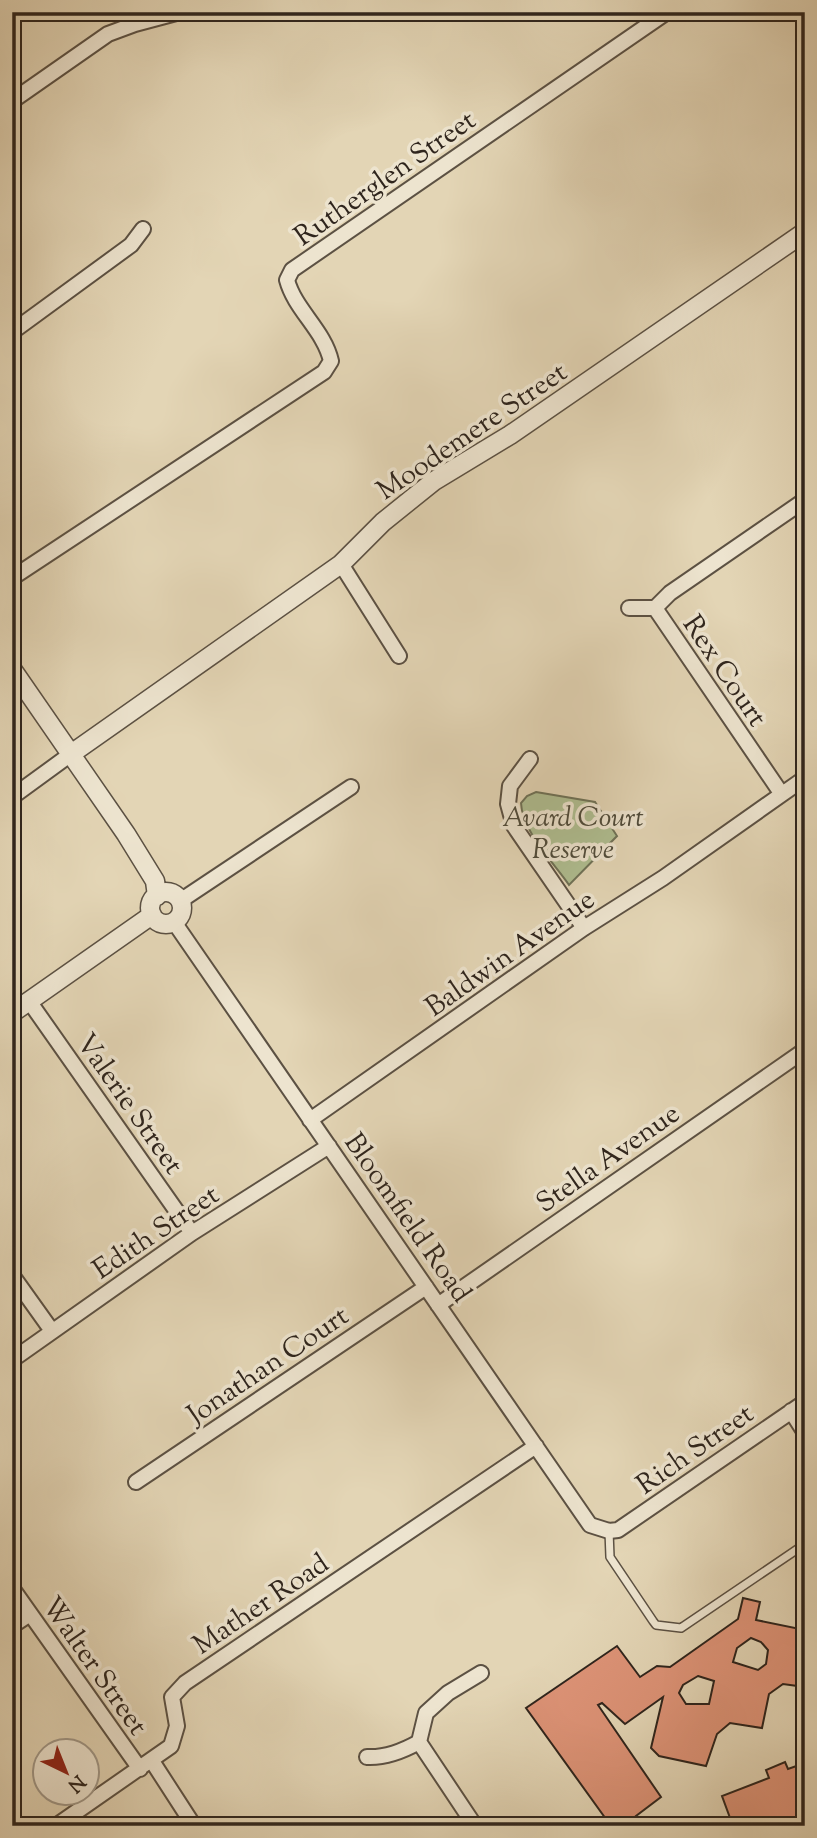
<svg xmlns="http://www.w3.org/2000/svg" width="817" height="1838" font-family="'Sorts Mill Goudy',serif">
  <style>
    .green { fill: #afbe91; stroke: #6f7257; stroke-width: 2 }
    .building { fill: #dd9377; stroke: #2f251d; stroke-width: 2; fill-rule: evenodd }
    .lines { fill: none; stroke-linecap: round; stroke-linejoin: round }
    .service-casing { stroke: #5c5143; stroke-width: 10 }
    .minor-casing { stroke: #5c5143; stroke-width: 18 }
    .tertiary-casing { stroke: #5c5143; stroke-width: 21 }
    .service { stroke: #ede4cf; stroke-width: 7 }
    .minor { stroke: #ede4cf; stroke-width: 14 }
    .tertiary { stroke: #ede4cf; stroke-width: 18 }
    .labels { text-anchor: middle; stroke-width: 7; stroke-linejoin: round; paint-order: stroke }
    .street-label { font-size: 28px; fill: #2f251d; stroke: #ede4cf }
    .park-label { font-size: 28px; font-style: italic; fill: #4f4b3a; stroke: #ede4cf }
  </style>
  <rect width="100%" height="100%" fill="#e3d5b5"/>
  <filter id="stains"><feTurbulence type="fractalNoise" baseFrequency=".00286" numOctaves="4"/><feColorMatrix values="0 0 0 0 .2 0 0 0 0 .09 0 0 0 0 .02 0 0 0 .5 -.17"/></filter>
  <radialGradient id="worn" r=".72"><stop offset=".6" stop-color="#630" stop-opacity="0"/><stop offset="1" stop-color="#630" stop-opacity=".3"/></radialGradient>
  <path class="green" d="M 536,792 L 595,802 L 617,836 L 569,885 C 553,862 522,831 521,803 L 527,796 Z"/>
  <path class="building" d="M 743,1598 L 760,1602 L 756,1620 L 805,1630 L 805,1687 L 783,1684 L 769,1694 L 762,1728 L 730,1723 L 717,1734 L 706,1766 L 659,1756 L 651,1748 L 663,1697 L 625,1724 L 602,1703 L 598,1705 L 661,1797 L 636,1816 L 643,1826 L 611,1826 L 526,1708 L 617,1646 L 640,1677 L 657,1666 L 670,1667 L 738,1619 ZM 751,1638 L 761,1642 L 768,1650 L 766,1664 L 758,1670 L 733,1662 L 737,1648 ZM 698,1676 L 714,1681 L 709,1704 L 686,1704 L 679,1693 L 683,1685 Z
    M 785,1762 L 788,1769 L 805,1763 L 805,1826 L 733,1826 L 722,1796 L 769,1778 L 766,1770 Z"/>
  <g class="lines">
    <defs>
      <path id="service" d="M 609,1531 L 610,1557 L 653,1621 L 656,1625 L 681,1628 L 805,1544"/>
      <path id="minor" d="M 12,101 L 108,34 L 135,24 L 180,12
        M 12,332 L 131,245 L 143,229
        M 341,564 L 399,656
        M 12,578 L 324,372 L 331,361 C 324,330 295,310 287,280 L 292,270 L 667,12
        M 629,608 L 655,608
        M 530,759 L 510,786 L 508,804 L 514,826 L 584,928
        M 781,793 L 655,608 L 670,593 L 805,500
        M 12,797 L 71,754
        M 180,901 L 351,787
        M 174,922 L 590,1525 L 609,1531 L 618,1530 L 805,1402
        M 29,1001 L 192,1233
        M 310,1120 L 584,928 L 663,878 L 805,778
        M 12,1275 L 52,1331
        M 438,1305 L 805,1050
        M 12,1360 L 192,1233 L 329,1146
        M 791,1411 L 805,1433
        M 136,1482 L 426,1287
        M 12,1588 L 140,1769
        M 12,1626 L 30,1614
        M 419,1742 L 475,1826
        M 367,1757 C 386,1758 403,1751 419,1742 L 426,1713 L 448,1693 L 481,1673
        M 152,1761 L 194,1826
        M 56,1826 L 171,1746 L 177,1726 L 172,1697 L 185,1683 L 536,1446"/>
      <path id="tertiary" d="M 12,669 L 126,834 L 155,881 L 157,896
        M 71,754 L 341,564 L 383,522 L 434,481 L 510,435 L 805,232
        M150 908a16 16 0 1 1 32 0a16 16 0 1 1-32 0Z
        M 12,1013 L 152,915"/>
    </defs>
    <use href="#service" class="service-casing"/>
    <use href="#minor" class="minor-casing"/>
    <use href="#tertiary" class="tertiary-casing"/>
    <use href="#service" class="service"/>
    <use href="#minor" class="minor"/>
    <use href="#tertiary" class="tertiary"/>
  </g>
  <g class="labels">
    <g class="street-label">
      <text transform="translate(384 177) rotate(-35)" y="10">Rutherglen Street</text>
      <text transform="translate(471 430) rotate(-34)" y="10">Moodemere Street</text>
      <text transform="translate(726 670) rotate(56)" y="10">Rex Court</text>
      <text transform="translate(509 952) rotate(-35)" y="10">Baldwin Avenue</text>
      <text transform="translate(131 1103) rotate(55)" y="10">Valerie Street</text>
      <text transform="translate(607 1157) rotate(-35)" y="10">Stella Avenue</text>
      <text transform="translate(409 1217) rotate(55)" y="10">Bloomfield Road</text>
      <text transform="translate(155 1231) rotate(-34)" y="10">Edith Street</text>
      <text transform="translate(267 1364) rotate(-34)" y="10">Jonathan Court</text>
      <text transform="translate(694 1448) rotate(-35)" y="10">Rich Street</text>
      <text transform="translate(260 1603) rotate(-34)" y="10">Mather Road</text>
      <text transform="translate(96 1665) rotate(55)" y="10">Walter Street</text>
    </g>
    <g class="park-label">
      <text x="573" y="826">Avard Court<tspan x="573" dy="32">Reserve</tspan></text>
    </g>
  </g>
  <rect width="817" height="1838" fill="none" stroke="#e3d5b5" stroke-width="42"/>
  <rect x="14" y="14" width="789" height="1810" fill="none" stroke="#2f251d" stroke-width="3.5"/>
  <rect x="21" y="21" width="775" height="1796" fill="none" stroke="#2f251d" stroke-width="2"/>
  <g transform="translate(66 1772) rotate(137)"><circle r="33" fill="#ede4cf" stroke="#a19888" stroke-width="2"/>
  <path d="M0-5L12 26L0 18L-12 26Z" fill="#8f2418"/>
  <text y="-10" font-size="19" font-weight="bold" text-anchor="middle" fill="#2f251d">N</text>
  </g>
  <rect width="100%" height="100%" filter="url(#stains)"/>
  <rect width="100%" height="100%" fill="url(#worn)"/>
</svg>
